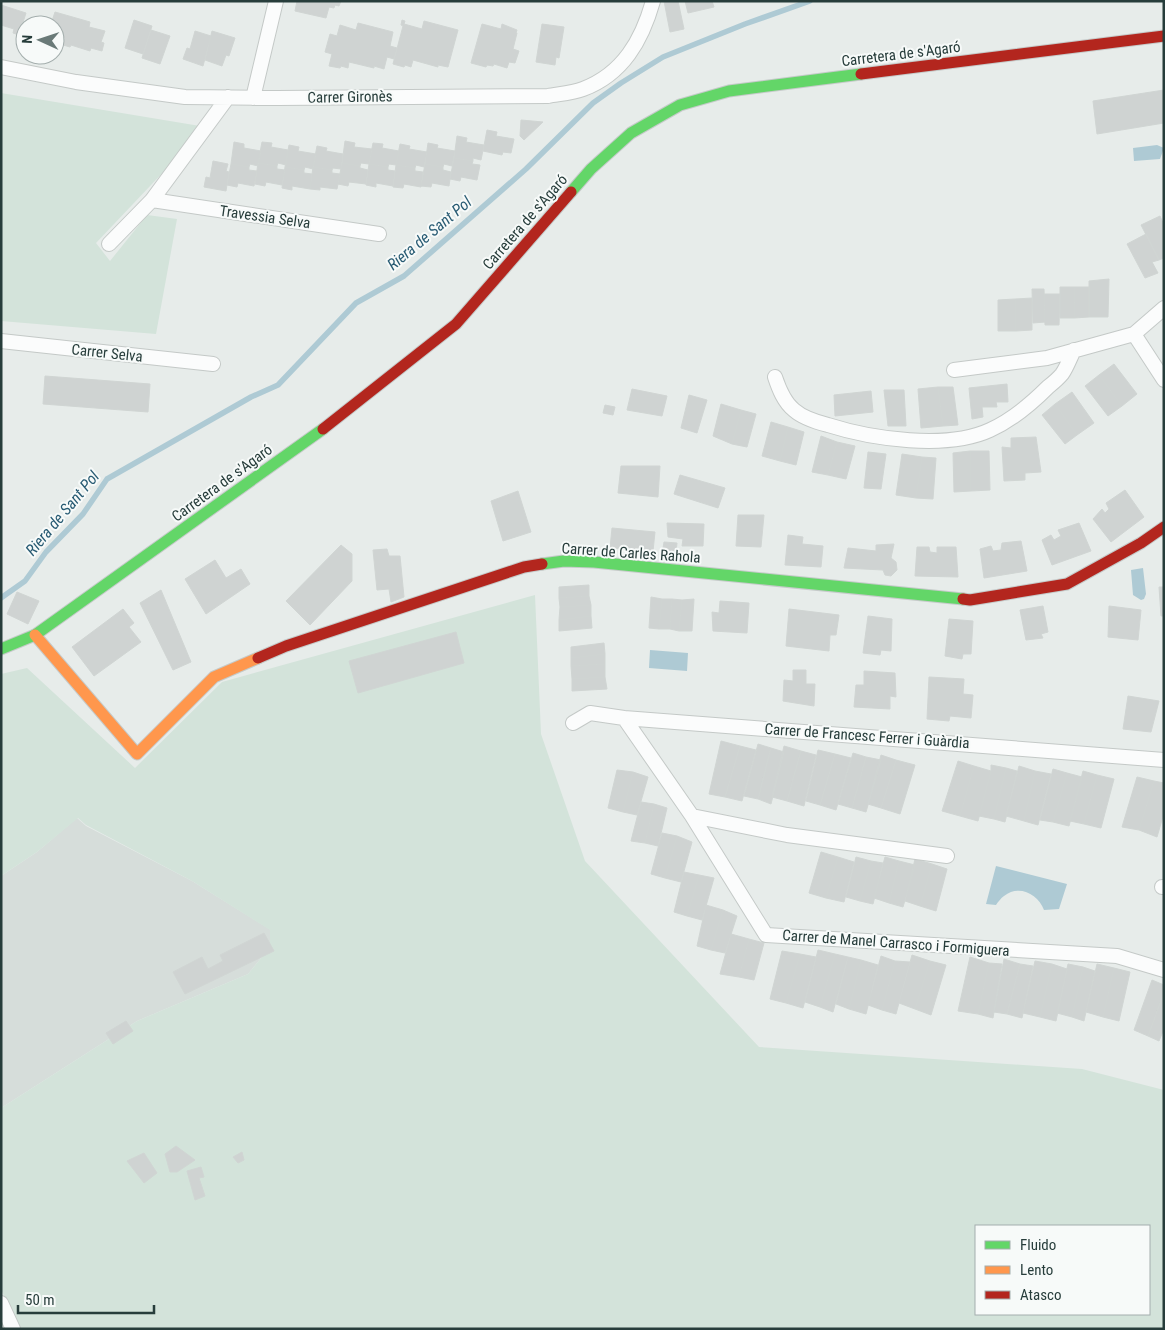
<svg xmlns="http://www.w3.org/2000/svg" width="1165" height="1330" font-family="'Roboto Condensed',sans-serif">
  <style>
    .built { fill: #d6ddda }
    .green { fill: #d3e3da; fill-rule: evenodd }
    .water { fill: #aecad4 }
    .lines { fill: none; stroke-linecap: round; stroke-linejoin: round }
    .stream { stroke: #aecad4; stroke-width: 5.5 }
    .building { fill: #cfd3d2; stroke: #d0d5d3 }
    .street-casing { stroke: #c4c9c7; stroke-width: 16 }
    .fast-casing { stroke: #c5cac9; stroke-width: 13 }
    .slow-casing { stroke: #c5cac9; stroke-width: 13 }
    .jam-casing { stroke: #c5cac9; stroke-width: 13 }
    .street { stroke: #fbfcfc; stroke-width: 14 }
    .fast { stroke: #63d668; stroke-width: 11 }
    .slow { stroke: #ff974d; stroke-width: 11 }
    .jam { stroke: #b3261e; stroke-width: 11 }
    .labels { text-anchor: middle; stroke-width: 4; stroke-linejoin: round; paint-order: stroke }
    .street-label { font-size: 15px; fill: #273d3b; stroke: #f7faf9 }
    .water-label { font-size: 16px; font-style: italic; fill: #285b73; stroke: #f7faf9 }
  </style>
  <rect width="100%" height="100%" fill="#e7ecea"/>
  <path class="built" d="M 77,818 L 86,826 L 192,881 L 271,930 L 270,947 L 248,974 L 137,1021 L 1,1108 L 1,876 L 37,852 Z"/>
  <path class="green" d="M 1,93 L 206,127 L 96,243 L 110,261 L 147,215 L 177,219 L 156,334 L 1,321 Z
    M 535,595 L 541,734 L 585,861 L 759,1047 L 1082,1069 L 1164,1090 L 1164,1329 L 21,1329 L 11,1312 L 1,1289 L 1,1108 L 137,1021 L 248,974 L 270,947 L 270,930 L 192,881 L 86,825 L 78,818 L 37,852 L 1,876 L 1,674 L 27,668 L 135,768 L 222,682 ZM 976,1226 L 1149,1226 L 1149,1314 L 976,1314 Z"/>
  <path class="water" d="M 1157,145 L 1164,148 L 1160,159 L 1134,161 L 1133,148 Z
    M 1143,568 L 1146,594 L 1144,599 L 1141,600 L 1133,595 L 1131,570 Z
    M 650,650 L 688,653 L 687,671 L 649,668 Z
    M 996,866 L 1067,884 L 1059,909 L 1044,910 C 1038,894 1019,884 1004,896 C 1001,898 998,902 996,905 L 986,904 Z"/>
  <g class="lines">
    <path class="stream" d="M 1,598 L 25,581 L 46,552 L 83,514 L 107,479 L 251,397 L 278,385 L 356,303 L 404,276 L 526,169 L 593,103 L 621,83 L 663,57 L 745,24 L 810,1"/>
  </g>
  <path class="building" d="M 297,1 L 341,1 L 339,6 L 335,5 L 334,8 L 329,7 L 326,18 L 295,11 Z
    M 664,1 L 678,1 L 684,29 L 670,32 Z
    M 685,1 L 712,1 L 714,7 L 688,13 Z
    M 1,5 L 26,13 L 19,35 L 13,33 L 14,29 L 1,25 Z
    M 55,12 L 90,22 L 89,27 L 105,31 L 101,42 L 104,43 L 102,51 L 91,48 L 90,51 L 71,45 L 70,47 L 63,45 L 65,38 L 59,36 L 60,34 L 55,32 L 55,25 L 49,25 L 49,23 L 51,24 Z
    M 134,20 L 152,26 L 143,54 L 125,48 Z
    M 402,20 L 405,21 L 404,24 L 422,29 L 424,21 L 458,30 L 448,67 L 438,65 L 438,67 L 413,60 L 411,67 L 405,65 L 404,67 L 393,64 L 403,26 L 401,25 Z
    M 358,23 L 393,32 L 390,46 L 397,48 L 394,59 L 387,57 L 384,69 L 374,66 L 374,68 L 349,62 L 348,68 L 341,66 L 340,68 L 329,66 L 332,54 L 325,52 L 330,34 L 337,36 L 340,25 L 356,30 Z
    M 482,24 L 501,29 L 502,24 L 517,30 L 516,33 L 517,33 L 513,49 L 519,51 L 515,63 L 509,62 L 507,68 L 494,64 L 493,66 L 487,65 L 486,67 L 471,63 Z
    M 542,24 L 564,27 L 559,58 L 556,57 L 555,65 L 536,62 Z
    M 151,30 L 170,36 L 160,64 L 142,58 Z
    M 195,31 L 211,36 L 203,66 L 183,59 L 187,48 L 190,49 Z
    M 212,31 L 235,38 L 229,56 L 226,55 L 222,66 L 205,60 Z
    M 1164,90 L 1164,123 L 1097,134 L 1093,101 Z
    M 521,120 L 543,122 L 524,140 L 520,136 Z
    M 487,130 L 497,132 L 496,136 L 514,139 L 511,153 L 503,152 L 502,155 L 483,151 Z
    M 457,136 L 467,138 L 466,142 L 484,145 L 481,160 L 473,158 L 473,161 L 454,158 Z
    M 345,141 L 355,143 L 354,147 L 372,149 L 369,164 L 361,163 L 360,166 L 342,163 Z
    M 234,142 L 244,144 L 244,148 L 261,151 L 258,166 L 250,164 L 249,167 L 231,164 Z
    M 262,142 L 272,143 L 271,147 L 288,150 L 286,165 L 278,163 L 277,166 L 258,163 Z
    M 373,143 L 383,144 L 382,148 L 399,151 L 396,165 L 389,164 L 388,167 L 369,164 Z
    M 428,143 L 438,145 L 437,148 L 455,151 L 452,166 L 444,164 L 443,167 L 425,164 Z
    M 400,144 L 410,146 L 409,149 L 427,152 L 424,167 L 416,165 L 415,168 L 396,165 Z
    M 289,145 L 299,147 L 298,151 L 316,154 L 313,169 L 305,167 L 304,170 L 285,167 Z
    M 317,146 L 327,148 L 326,151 L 343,154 L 341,169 L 333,168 L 332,170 L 313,167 Z
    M 454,158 L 473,161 L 472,164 L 480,165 L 477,180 L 461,177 L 460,181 L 450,179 Z
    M 213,161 L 228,164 L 226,171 L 229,172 L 226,191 L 204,187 L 206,177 L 210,178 Z
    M 258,163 L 277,166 L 277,169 L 285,170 L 282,185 L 266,182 L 265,186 L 255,184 Z
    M 342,163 L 360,166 L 360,168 L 368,170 L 366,184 L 349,182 L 348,186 L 338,184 Z
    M 231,164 L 249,167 L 249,170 L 257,171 L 254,186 L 238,183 L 237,187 L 227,185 Z
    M 369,164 L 388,167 L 388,170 L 395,171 L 393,186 L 376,183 L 376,187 L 366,185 Z
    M 425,164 L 443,167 L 443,170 L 451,172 L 449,186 L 432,183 L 431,187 L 421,186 Z
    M 396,165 L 415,168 L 415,171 L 423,172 L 421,187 L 404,184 L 403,188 L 393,187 Z
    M 285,167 L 304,170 L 304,173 L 312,174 L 310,189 L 292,186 L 292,190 L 282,188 Z
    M 313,167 L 332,170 L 332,173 L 340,174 L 337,189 L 320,187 L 320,190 L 310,189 Z
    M 1160,216 L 1164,225 L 1164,258 L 1159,260 L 1141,225 Z
    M 1146,234 L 1159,260 L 1152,262 L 1158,273 L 1145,278 L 1127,244 Z
    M 1109,279 L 1108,317 L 1089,317 L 1089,281 Z
    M 1060,287 L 1075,287 L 1074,318 L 1060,318 Z
    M 1075,287 L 1089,287 L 1089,317 L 1074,318 Z
    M 1032,289 L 1044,289 L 1045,322 L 1033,323 Z
    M 1044,294 L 1060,294 L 1059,325 L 1045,325 Z
    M 1032,298 L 1032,330 L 1016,331 L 1015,299 Z
    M 1015,299 L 1016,331 L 998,331 L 998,300 Z
    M 1114,364 L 1137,394 L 1122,406 L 1099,375 Z
    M 1099,375 L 1122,406 L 1108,416 L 1085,386 Z
    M 45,376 L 150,384 L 148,412 L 43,404 Z
    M 1007,384 L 1008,402 L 996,402 L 997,407 L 982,407 L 983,417 L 972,419 L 969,388 Z
    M 938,387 L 953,387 L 958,425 L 943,426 Z
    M 938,387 L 943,426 L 921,428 L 918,389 Z
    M 632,389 L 667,396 L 662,416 L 627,410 Z
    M 884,390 L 904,390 L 906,426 L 888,426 Z
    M 871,391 L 873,412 L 835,416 L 834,395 Z
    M 1072,392 L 1094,423 L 1077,435 L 1055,404 Z
    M 689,395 L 707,400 L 697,433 L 681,428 Z
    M 721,404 L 741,410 L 732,444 L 713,436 Z
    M 1055,404 L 1077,435 L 1065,444 L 1042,415 Z
    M 605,405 L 615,407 L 613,415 L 603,413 Z
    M 741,410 L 756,414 L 747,447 L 732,444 Z
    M 771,422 L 788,427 L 780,461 L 762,456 Z
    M 788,427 L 804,432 L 796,465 L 780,461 Z
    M 821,436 L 837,442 L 828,475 L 812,472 Z
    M 1036,437 L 1041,472 L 1025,473 L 1025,480 L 1004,481 L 1002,447 L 1011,448 L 1011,438 Z
    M 837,442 L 855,446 L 846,479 L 828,475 Z
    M 970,451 L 971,491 L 954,492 L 953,453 Z
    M 970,451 L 989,451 L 990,490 L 971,491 Z
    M 868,452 L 886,454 L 881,489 L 864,488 Z
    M 902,454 L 922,457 L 916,498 L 896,495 Z
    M 922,457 L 936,458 L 933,499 L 916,498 Z
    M 621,466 L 660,466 L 658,497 L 618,493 Z
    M 680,475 L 725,488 L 718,508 L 674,494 Z
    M 1125,490 L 1144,517 L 1111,542 L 1093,519 L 1102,509 L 1105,513 L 1109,509 L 1106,503 Z
    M 518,491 L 531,532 L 503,541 L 491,501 Z
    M 738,515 L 764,515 L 761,547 L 736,546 Z
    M 667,523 L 704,524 L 703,546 L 682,546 L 683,539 L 668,537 Z
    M 1079,523 L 1091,551 L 1052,565 L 1042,540 L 1051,535 L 1054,540 L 1061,536 L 1058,530 Z
    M 612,528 L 655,532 L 653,551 L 610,548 Z
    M 788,535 L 803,537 L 802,544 L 823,546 L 821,567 L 785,565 Z
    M 1021,541 L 1027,571 L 984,578 L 980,549 L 991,546 L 993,551 L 1001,550 L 1002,543 Z
    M 664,542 L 677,543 L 675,561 L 661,560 Z
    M 894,544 L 891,558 L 896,562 L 897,570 L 891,576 L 885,575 L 883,570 L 844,568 L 848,548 L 876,551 L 876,545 Z
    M 341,545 L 352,554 L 352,581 L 310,625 L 286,601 Z
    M 917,547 L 929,547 L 930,552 L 937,553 L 937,547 L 956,547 L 958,577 L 915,576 Z
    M 387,549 L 389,556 L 400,556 L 404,597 L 391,602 L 389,589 L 377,590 L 373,550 Z
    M 215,560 L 226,578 L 241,569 L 250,584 L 206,614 L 185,579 Z
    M 589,585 L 589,596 L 559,598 L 559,587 Z
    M 1159,587 L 1164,587 L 1164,616 L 1161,616 Z
    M 161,590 L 191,662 L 173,670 L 140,603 Z
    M 17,592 L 39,601 L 28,624 L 7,614 Z
    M 589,596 L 591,605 L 560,607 L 559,598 Z
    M 651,597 L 662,599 L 659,629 L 649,628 Z
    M 662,599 L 672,599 L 670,629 L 659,629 Z
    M 672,599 L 682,600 L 679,631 L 670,629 Z
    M 694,599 L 692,631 L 679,631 L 682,600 Z
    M 720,601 L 749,603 L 747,633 L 713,631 L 712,612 L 719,613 Z
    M 591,605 L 591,616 L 559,620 L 560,607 Z
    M 1043,606 L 1048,632 L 1041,634 L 1043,638 L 1026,640 L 1020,610 Z
    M 1109,606 L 1141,610 L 1138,640 L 1108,637 Z
    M 123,609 L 134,623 L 129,627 L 141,642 L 94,676 L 72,647 Z
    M 789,609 L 839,615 L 836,635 L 830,635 L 829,651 L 786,646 Z
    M 591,616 L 592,628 L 559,631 L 559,620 Z
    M 868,616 L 892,619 L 891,651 L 881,650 L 880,655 L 863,653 Z
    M 949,619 L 973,621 L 971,654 L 963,654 L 962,659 L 945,656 Z
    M 456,632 L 464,663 L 358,693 L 349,661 Z
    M 604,643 L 605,654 L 571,658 L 571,647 Z
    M 605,654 L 605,664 L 571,666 L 571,658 Z
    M 605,664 L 605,677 L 572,679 L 571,666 Z
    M 793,670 L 806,670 L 806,684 L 815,684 L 814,706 L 783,701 L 784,680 L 793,681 Z
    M 864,671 L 895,673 L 896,697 L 890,696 L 890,709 L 854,707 L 856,685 L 864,685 Z
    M 605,677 L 607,689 L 572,691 L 572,679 Z
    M 929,677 L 964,679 L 963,694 L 973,695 L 971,718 L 950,716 L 949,721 L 927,719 Z
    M 1128,696 L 1159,701 L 1151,732 L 1123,729 Z
    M 721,741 L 740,746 L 725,797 L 709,794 Z
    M 758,744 L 771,748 L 758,799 L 744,796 Z
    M 740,746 L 756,750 L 742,801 L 725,797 Z
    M 784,746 L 801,751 L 787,801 L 772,797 Z
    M 771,748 L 784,752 L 771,804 L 758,799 Z
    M 818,750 L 835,754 L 820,805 L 806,801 Z
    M 801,751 L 816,755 L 804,806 L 787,801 Z
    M 853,753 L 866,757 L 852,808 L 838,804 Z
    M 835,754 L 851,758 L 836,810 L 820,805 Z
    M 881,755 L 896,760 L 881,808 L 868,804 Z
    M 866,757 L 881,760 L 866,812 L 852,808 Z
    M 896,760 L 915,765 L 900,814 L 881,808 Z
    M 958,761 L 974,766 L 960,816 L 942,811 Z
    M 991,765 L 1006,768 L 994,819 L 979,816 L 991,771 Z
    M 974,766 L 991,771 L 978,821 L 960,816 Z
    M 1019,766 L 1035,771 L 1024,821 L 1006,816 Z
    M 1006,768 L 1017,771 L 1005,822 L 994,819 Z
    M 1053,769 L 1067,773 L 1053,822 L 1040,820 Z
    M 617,770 L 633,772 L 623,812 L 608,808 Z
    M 1035,771 L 1051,774 L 1038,825 L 1024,821 Z
    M 1083,771 L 1097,775 L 1084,824 L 1070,821 Z
    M 633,772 L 648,777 L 637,815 L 623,812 Z
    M 1067,773 L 1082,777 L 1069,826 L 1053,822 Z
    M 1097,775 L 1114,779 L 1101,828 L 1084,824 Z
    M 1137,777 L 1154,781 L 1139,830 L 1122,827 Z
    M 1154,781 L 1164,783 L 1164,813 L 1157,837 L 1139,830 Z
    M 641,802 L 654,804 L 645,843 L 631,841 Z
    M 654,804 L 667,808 L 658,846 L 645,843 Z
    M 662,833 L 677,836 L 665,878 L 651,874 Z
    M 677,836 L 692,842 L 681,882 L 665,878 Z
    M 821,852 L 838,857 L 826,898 L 809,893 Z
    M 838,857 L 854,862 L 844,902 L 826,898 Z
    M 856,857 L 871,861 L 860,901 L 846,897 Z
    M 885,857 L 899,861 L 889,903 L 874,898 Z
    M 915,859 L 932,864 L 920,906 L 905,901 Z
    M 871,861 L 883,863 L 873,904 L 860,901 Z
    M 899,861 L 915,865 L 903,907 L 889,903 Z
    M 932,864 L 947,869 L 936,911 L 920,906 Z
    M 684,872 L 699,875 L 687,916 L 674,912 Z
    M 699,875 L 714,878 L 702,920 L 687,916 Z
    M 706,905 L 723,910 L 711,950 L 697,946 Z
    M 723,910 L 737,916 L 725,953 L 711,950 Z
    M 264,933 L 274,951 L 185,994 L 173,972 L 202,957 L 208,969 L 223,961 L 220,955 Z
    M 731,934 L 749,939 L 739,977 L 720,974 Z
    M 749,939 L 764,943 L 754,980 L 739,977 Z
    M 818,950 L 835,954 L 820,1007 L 805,1002 Z
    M 782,951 L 800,954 L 786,1003 L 770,999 Z
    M 800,954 L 816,957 L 803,1008 L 786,1003 Z
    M 835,954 L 848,957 L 833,1012 L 820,1007 Z
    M 912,955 L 930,961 L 915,1009 L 899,1003 Z
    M 881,956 L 895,961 L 882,1010 L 868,1005 Z
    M 848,957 L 861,960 L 849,1009 L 836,1004 Z
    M 970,957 L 989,963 L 978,1014 L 958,1011 Z
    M 1004,959 L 1020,964 L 1007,1014 L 994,1012 Z
    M 861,960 L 878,965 L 866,1014 L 849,1009 Z
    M 895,961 L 910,962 L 896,1014 L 882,1010 Z
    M 930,961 L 946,965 L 931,1015 L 915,1009 Z
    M 1035,961 L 1052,964 L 1040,1017 L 1023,1013 Z
    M 989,963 L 1002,964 L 993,1018 L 978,1014 Z
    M 1020,964 L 1033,966 L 1022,1018 L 1007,1014 Z
    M 1052,964 L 1067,969 L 1056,1021 L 1040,1017 Z
    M 1068,964 L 1083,967 L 1072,1017 L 1057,1013 Z
    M 1097,964 L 1114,968 L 1103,1017 L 1086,1012 Z
    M 1083,967 L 1095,971 L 1084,1021 L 1072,1017 Z
    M 1114,968 L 1130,972 L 1119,1021 L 1103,1017 Z
    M 1152,980 L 1164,985 L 1164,993 L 1148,1036 L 1134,1030 Z
    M 1164,993 L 1164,1029 L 1159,1041 L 1148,1036 Z
    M 126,1021 L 133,1031 L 113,1044 L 106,1033 Z
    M 176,1146 L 195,1160 L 177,1172 L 170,1172 L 165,1154 Z
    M 242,1152 L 244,1160 L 238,1163 L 233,1157 Z
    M 144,1153 L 157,1173 L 144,1183 L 127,1161 Z
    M 201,1167 L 204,1177 L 199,1178 L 205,1196 L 195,1200 L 187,1171 Z"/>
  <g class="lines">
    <defs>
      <path id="street" d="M 1,67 L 76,82 L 185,97 L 277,98 L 548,96 C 559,94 573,93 583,89 C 623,74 642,40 653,1
        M 253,98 L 276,1
        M 152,200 L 379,234
        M 109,244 L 152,200 L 228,97
        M 1134,334 L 1164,380
        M 1,341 L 213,364
        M 954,370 L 1047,358 L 1134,334 L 1164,308
        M 775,377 C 779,389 784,402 794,410 C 803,418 816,422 828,425 C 872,439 947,450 990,430 C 1012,420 1031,404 1048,387 C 1053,383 1058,379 1062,374 C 1067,367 1070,358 1074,350
        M 624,718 L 692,816 L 766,935 L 1117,956 L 1164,970
        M 573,723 L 590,713 L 624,718 L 1164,760
        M 692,816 L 787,835 L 947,856
        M 1162,887 L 1164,887
        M 1,1303 L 13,1329"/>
      <path id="fast" d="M 571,192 L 591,169 L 631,133 L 680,105 L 729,91 L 861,74
        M 542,564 L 564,561 L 594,562 L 963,599
        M 1,649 L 35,635 L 323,429"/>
      <path id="slow" d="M 35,635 L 137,754 L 214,677 L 258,658"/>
      <path id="jam" d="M 861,74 L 1164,36
        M 323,429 L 456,324 L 571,192
        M 963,599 L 970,600 L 1067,584 L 1141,543 L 1164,527
        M 258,658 L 286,646 L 524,567 L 542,564"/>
    </defs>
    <use href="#street" class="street-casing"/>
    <use href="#fast" class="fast-casing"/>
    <use href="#slow" class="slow-casing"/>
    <use href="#jam" class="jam-casing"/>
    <use href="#street" class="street"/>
    <use href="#fast" class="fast"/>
    <use href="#slow" class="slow"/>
    <use href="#jam" class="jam"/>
  </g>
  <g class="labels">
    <g class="street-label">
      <text transform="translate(901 54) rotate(-7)" y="5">Carretera de s'Agaró</text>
      <text transform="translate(350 97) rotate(-1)" y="5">Carrer Gironès</text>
      <text transform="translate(265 217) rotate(8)" y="5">Travessia Selva</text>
      <text transform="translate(525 222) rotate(-49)" y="5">Carretera de s'Agaró</text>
      <text transform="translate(107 353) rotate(6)" y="5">Carrer Selva</text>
      <text transform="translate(222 483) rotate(-36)" y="5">Carretera de s'Agaró</text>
      <text transform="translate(631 553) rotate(4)" y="5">Carrer de Carles Rahola</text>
      <text transform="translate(867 736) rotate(4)" y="5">Carrer de Francesc Ferrer i Guàrdia</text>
      <text transform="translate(896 943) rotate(4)" y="5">Carrer de Manel Carrasco i Formiguera</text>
    </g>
    <g class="water-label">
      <text transform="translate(429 233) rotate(-40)" y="6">Riera de Sant Pol</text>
      <text transform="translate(62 513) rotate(-50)" y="6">Riera de Sant Pol</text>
    </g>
  </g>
  <rect width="1165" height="1330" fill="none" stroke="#273d3b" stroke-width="5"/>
  <rect x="975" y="1225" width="175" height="90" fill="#f7faf9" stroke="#a4aead"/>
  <rect x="985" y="1241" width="25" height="8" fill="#63d668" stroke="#a4aead"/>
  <text x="1020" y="1250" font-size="15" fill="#273d3b">Fluido</text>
  <rect x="985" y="1266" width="25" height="8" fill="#ff974d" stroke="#a4aead"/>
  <text x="1020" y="1275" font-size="15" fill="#273d3b">Lento</text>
  <rect x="985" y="1291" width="25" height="8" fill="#b3261e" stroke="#a4aead"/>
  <text x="1020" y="1300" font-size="15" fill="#273d3b">Atasco</text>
  <g transform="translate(40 40) rotate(273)"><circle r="24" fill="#f7faf9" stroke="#a4aead"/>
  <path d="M0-4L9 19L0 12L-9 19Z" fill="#6a7a78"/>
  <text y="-8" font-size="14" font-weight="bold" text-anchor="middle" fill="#273d3b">N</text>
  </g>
  <path d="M18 1305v8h136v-8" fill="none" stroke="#273d3b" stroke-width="2.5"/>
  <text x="25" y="1305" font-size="15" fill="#273d3b" stroke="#f7faf9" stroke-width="4" paint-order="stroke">50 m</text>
</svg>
